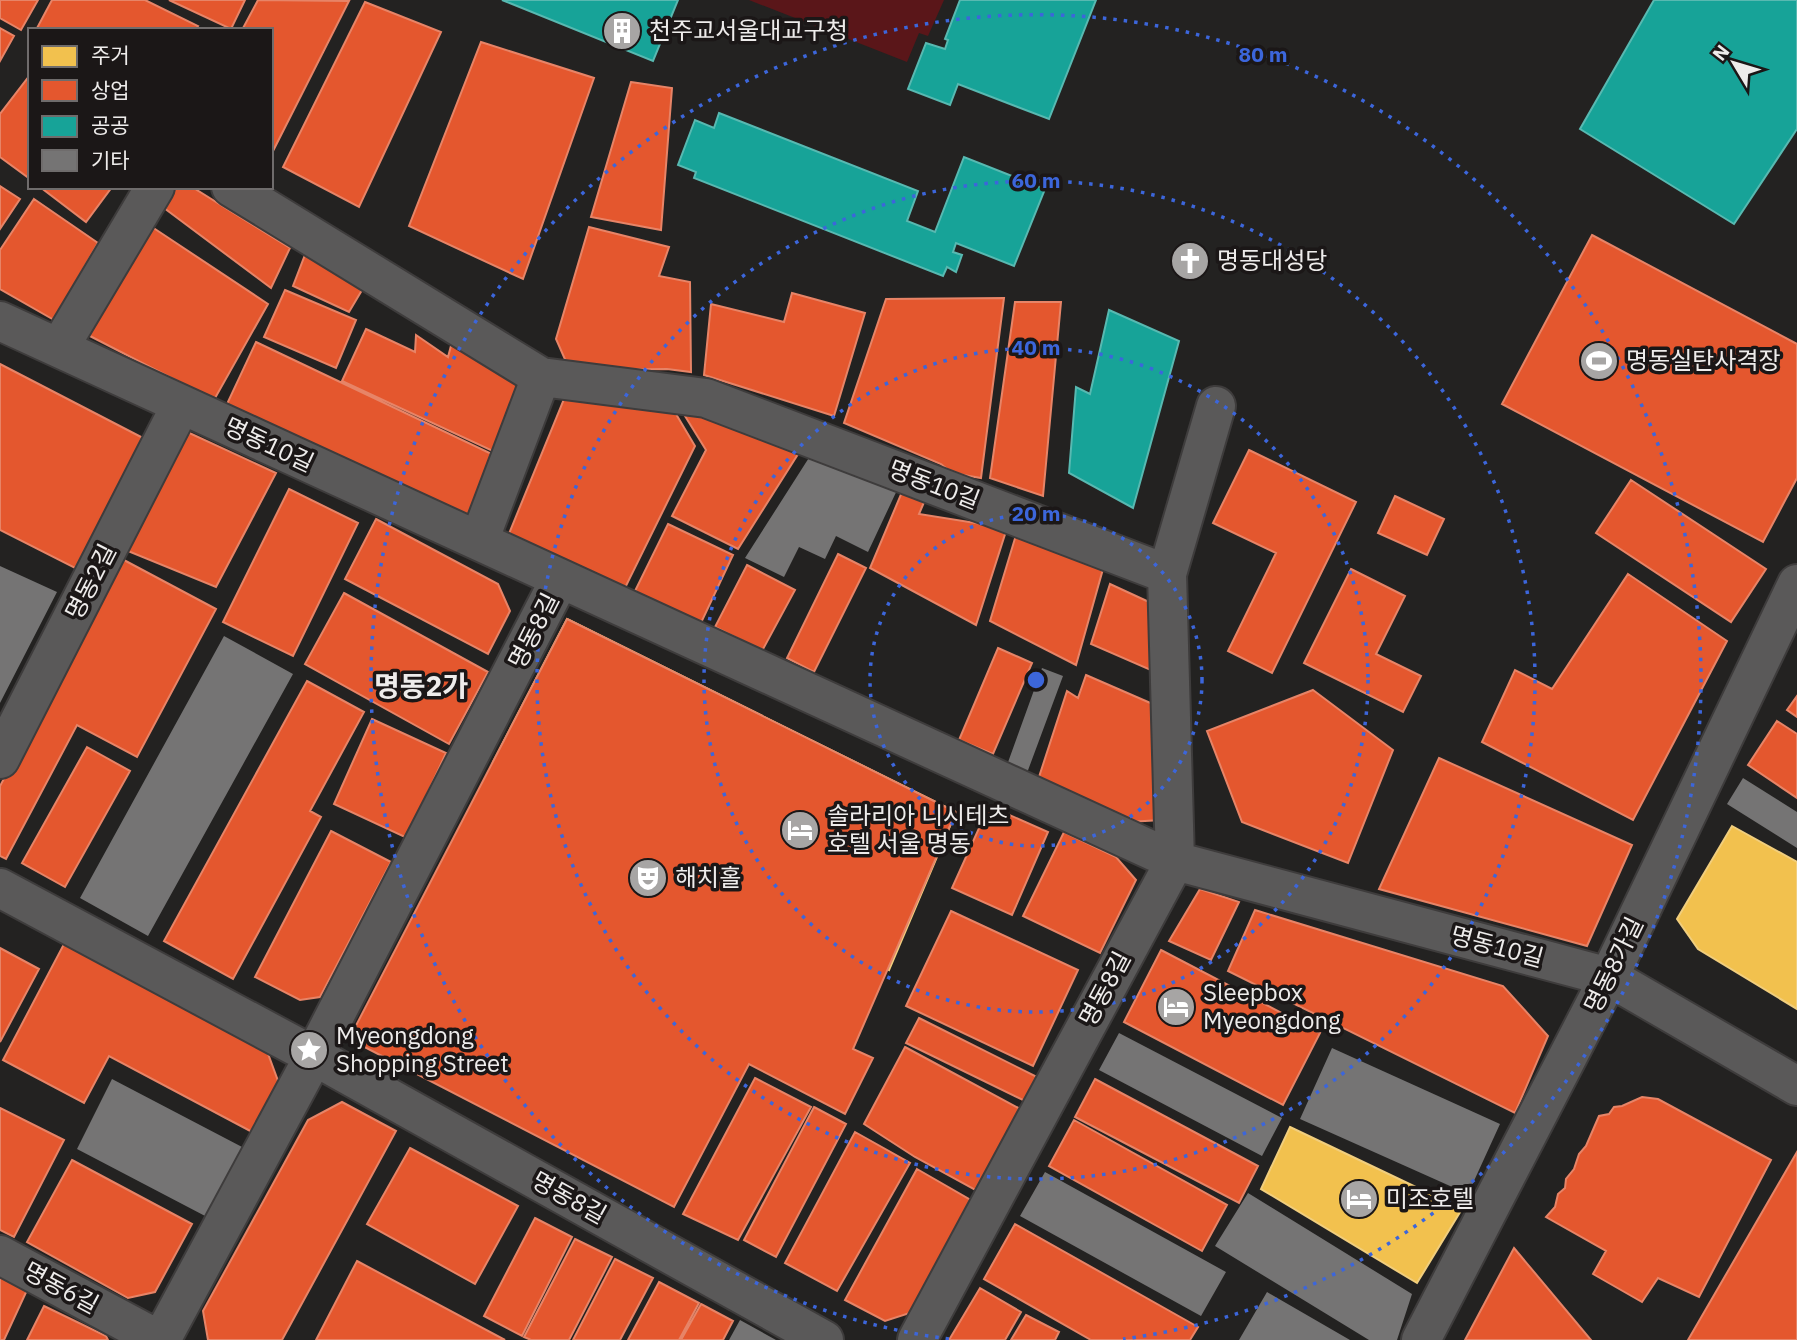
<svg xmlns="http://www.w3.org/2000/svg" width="1797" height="1340" font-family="'IBM Plex Sans','Noto Sans KR',sans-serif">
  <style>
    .green { fill: #5a1619 }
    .homes { fill: #f2c14e; stroke: #f1ce7d; stroke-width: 2 }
    .shops { fill: #e4572e; stroke: #e78467; stroke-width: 2 }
    .public { fill: #17a398; stroke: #58b9b1; stroke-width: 2 }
    .building { fill: #757474 }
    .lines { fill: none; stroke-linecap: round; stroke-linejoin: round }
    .street-casing { stroke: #3e3c3c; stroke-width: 42 }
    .street { stroke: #5a5959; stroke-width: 38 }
    .ring { fill: none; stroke: #3c66db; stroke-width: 3.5; stroke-dasharray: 3.5 7 }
    .labels { text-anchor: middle; stroke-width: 7; stroke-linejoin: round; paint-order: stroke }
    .poi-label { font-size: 24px; fill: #eeeceb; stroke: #1b1717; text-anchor: start }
    .street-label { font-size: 24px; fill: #eeeceb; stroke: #1b1717 }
    .quarter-label { font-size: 28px; font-weight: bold; fill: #eeeceb; stroke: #1b1717 }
    .centre { fill: #3c66db; stroke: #1b1717; stroke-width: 3.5 }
    .ring-label { font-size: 21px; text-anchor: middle; font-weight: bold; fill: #3c66db; stroke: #1b1717; stroke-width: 7; stroke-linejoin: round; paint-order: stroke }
  </style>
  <rect width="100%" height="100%" fill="#232221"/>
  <path class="green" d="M 749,0 L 944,0 L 928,36 L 919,33 L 907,62 Z"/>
  <path class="homes" d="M 567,619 L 956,812 L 889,970 L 493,762 Z
    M 1732,826 L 1797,862 L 1797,1009 L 1698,949 L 1677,919 Z
    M 1290,1127 L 1462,1209 L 1417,1283 L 1261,1189 Z"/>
  <path class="shops" d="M 0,0 L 38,0 L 21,30 L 0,18 Z
    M 52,0 L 145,0 L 198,26 L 195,30 L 36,30 Z
    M 169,0 L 245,0 L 231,29 Z
    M 258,0 L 349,1 L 271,155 L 271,30 L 242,30 Z
    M 365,2 L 441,32 L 359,207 L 283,167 Z
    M 0,28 L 14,36 L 0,61 Z
    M 481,42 L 594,78 L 523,279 L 409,226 Z
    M 30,75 L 30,179 L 0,157 L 0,114 Z
    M 631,82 L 672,88 L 661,230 L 591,217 Z
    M 0,186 L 20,199 L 0,229 Z
    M 40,187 L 112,187 L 86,222 Z
    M 176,187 L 192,187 L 290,248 L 271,288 L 164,208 Z
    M 34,199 L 98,243 L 54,320 L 0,289 L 0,250 Z
    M 152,227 L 268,304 L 214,400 L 86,334 Z
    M 589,227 L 669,247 L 659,276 L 690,282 L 691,372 L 667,369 L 587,370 L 567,364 L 556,339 Z
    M 1592,235 L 1797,344 L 1797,478 L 1763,542 L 1502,404 Z
    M 308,247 L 365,285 L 349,312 L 293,286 Z
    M 285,290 L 356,320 L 336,368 L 264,337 Z
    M 792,293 L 865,313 L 834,416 L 704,375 L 711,304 L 784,322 Z
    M 1004,298 L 981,478 L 952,473 L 941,464 L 844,423 L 886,299 Z
    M 1015,302 L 1061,302 L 1043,496 L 990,478 Z
    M 366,329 L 415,352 L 416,335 L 448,357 L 452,342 L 531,380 L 497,453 L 342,381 Z
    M 256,342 L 498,457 L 468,519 L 227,404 Z
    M 0,364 L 145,439 L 79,570 L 0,530 Z
    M 564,399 L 673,409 L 695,446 L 622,594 L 506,541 Z
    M 680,408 L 800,451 L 738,549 L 672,516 L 706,450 Z
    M 185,431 L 276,473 L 216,587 L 123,549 Z
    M 1249,450 L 1356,502 L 1272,673 L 1228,651 L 1276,553 L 1213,523 Z
    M 1631,480 L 1766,569 L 1731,622 L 1596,533 Z
    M 289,489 L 358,523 L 293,656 L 223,622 Z
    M 902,492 L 925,500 L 919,514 L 1007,528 L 976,625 L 870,568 Z
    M 1395,496 L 1444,519 L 1427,555 L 1378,533 Z
    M 376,519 L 498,584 L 510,611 L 488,654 L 345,579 Z
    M 668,524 L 733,555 L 700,625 L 634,593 Z
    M 1016,535 L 1103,569 L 1076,665 L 990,621 Z
    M 838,554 L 866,568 L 814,672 L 787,658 Z
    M 122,559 L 216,609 L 137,757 L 77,725 L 6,859 L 0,856 L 0,786 Z
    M 747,565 L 795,590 L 762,651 L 715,627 Z
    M 1351,569 L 1405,596 L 1376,654 L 1421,676 L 1403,712 L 1304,663 Z
    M 1628,574 L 1727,641 L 1633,820 L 1482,742 L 1515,670 L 1552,689 Z
    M 1110,584 L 1149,602 L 1153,671 L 1091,644 Z
    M 344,593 L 488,672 L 449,744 L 305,664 Z
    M 567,619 L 956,812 L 853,1049 L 873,1058 L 845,1114 L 749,1064 L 674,1207 L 349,1039 Z
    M 998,648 L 1032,663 L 993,754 L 959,740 Z
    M 1086,675 L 1155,705 L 1161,820 L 1128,822 L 1038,780 L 1067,691 L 1078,698 Z
    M 307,681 L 364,712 L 310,811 L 321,817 L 233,979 L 164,941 Z
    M 1313,690 L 1393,750 L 1348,863 L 1242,822 L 1207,731 Z
    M 1797,696 L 1797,717 L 1787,710 Z
    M 372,719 L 446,753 L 407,838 L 334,804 Z
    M 1777,721 L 1797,734 L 1797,798 L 1748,765 Z
    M 87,747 L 130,771 L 65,887 L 22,863 Z
    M 1439,758 L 1632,845 L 1587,946 L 1379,889 Z
    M 989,806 L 1048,832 L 1012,915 L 952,888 Z
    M 331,831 L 391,862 L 320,997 L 300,1000 L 255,977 Z
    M 1064,832 L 1116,857 L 1136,880 L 1100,953 L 1023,916 Z
    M 1200,889 L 1239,902 L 1211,960 L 1169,941 Z
    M 1255,910 L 1503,986 L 1548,1036 L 1515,1113 L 1228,971 Z
    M 951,911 L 1078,970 L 1033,1066 L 906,1006 Z
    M 64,944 L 267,1051 L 281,1089 L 256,1134 L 109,1056 L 84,1103 L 3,1060 Z
    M 0,948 L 39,969 L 0,1042 Z
    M 1161,950 L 1320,1033 L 1283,1105 L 1124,1022 Z
    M 919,1018 L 1039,1078 L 1027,1102 L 906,1043 Z
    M 905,1047 L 1024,1111 L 979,1192 L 915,1157 L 864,1124 Z
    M 755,1078 L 811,1107 L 738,1240 L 683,1214 Z
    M 1095,1079 L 1258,1166 L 1239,1203 L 1075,1117 Z
    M 1642,1097 L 1658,1099 L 1771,1160 L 1699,1297 L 1658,1278 L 1642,1302 L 1593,1274 L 1606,1251 L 1546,1217 L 1555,1207 L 1558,1194 L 1565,1188 L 1566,1179 L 1574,1169 L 1579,1154 L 1586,1146 L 1599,1116 L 1609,1114 L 1614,1107 L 1622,1106 Z
    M 342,1102 L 396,1131 L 282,1340 L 208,1340 L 203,1311 L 308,1120 Z
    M 814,1107 L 846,1124 L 776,1257 L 744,1240 Z
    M 0,1108 L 64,1140 L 14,1237 L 0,1230 Z
    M 1074,1120 L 1227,1205 L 1202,1251 L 1049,1166 Z
    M 855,1132 L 910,1163 L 837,1291 L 785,1263 Z
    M 410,1148 L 518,1206 L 475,1284 L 367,1224 Z
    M 1797,1152 L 1797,1340 L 1688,1340 Z
    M 72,1160 L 192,1224 L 155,1292 L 128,1298 L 27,1242 Z
    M 917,1169 L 974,1202 L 916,1311 L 885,1321 L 845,1300 Z
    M 535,1218 L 572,1237 L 522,1336 L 484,1316 Z
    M 1015,1224 L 1198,1327 L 1190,1340 L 1091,1340 L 984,1279 Z
    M 575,1239 L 612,1257 L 569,1340 L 531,1340 L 524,1337 Z
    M 1514,1248 L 1591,1340 L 1465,1340 Z
    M 615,1259 L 653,1278 L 620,1340 L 573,1340 Z
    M 357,1261 L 505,1340 L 316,1340 Z
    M 0,1276 L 28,1288 L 4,1340 L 0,1340 Z
    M 659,1282 L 699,1303 L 679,1340 L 628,1340 Z
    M 980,1288 L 1021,1312 L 1005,1340 L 949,1340 Z
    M 701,1304 L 733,1321 L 723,1340 L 681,1340 Z
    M 44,1306 L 106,1336 L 108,1340 L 27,1340 Z
    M 1026,1315 L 1059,1332 L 1055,1340 L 1011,1340 Z"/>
  <path class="public" d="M 502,0 L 678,0 L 653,61 Z
    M 960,0 L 1096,0 L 1049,119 L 958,84 L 950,105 L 908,89 L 926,43 L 945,49 L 948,40 L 945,39 Z
    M 1654,0 L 1797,0 L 1797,129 L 1734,224 L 1580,129 Z
    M 719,113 L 918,191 L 907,221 L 935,232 L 964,157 L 1045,189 L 1014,266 L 956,243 L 953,252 L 962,255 L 956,272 L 947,267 L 943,276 L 694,178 L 696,172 L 678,165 L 695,120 L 714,128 Z
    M 1109,310 L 1179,341 L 1133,508 L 1069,473 L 1076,387 L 1090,394 Z"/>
  <path class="building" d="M 812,453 L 899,486 L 868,552 L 836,536 L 825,559 L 799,547 L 784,577 L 745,558 Z
    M 0,566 L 57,592 L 0,703 Z
    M 224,636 L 293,674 L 148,936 L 80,898 Z
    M 1042,668 L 1063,676 L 1027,773 L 1007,765 Z
    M 1743,778 L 1797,812 L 1797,848 L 1727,804 Z
    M 1119,1033 L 1282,1118 L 1262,1156 L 1099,1070 Z
    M 1332,1048 L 1500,1124 L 1468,1194 L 1300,1119 Z
    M 112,1079 L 244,1148 L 207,1217 L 77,1149 Z
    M 1045,1172 L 1226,1272 L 1201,1316 L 1020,1216 Z
    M 1248,1193 L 1412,1294 L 1397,1340 L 1369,1340 L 1215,1246 Z
    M 1267,1292 L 1350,1340 L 1239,1340 Z
    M 740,1320 L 776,1340 L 729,1340 Z"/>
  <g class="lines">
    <defs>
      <path id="street" d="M 231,187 L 541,377 L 706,398 L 1167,574 L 1175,861 L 917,1340
        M 0,321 L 1175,861 L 1609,977 L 1797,1086
        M 59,348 L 155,187
        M 479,541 L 541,377
        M 1167,574 L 1216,406
        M 0,759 L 181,405
        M 0,888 L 314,1056 L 824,1340
        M 0,1255 L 159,1340
        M 161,1340 L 314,1056 L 560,579
        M 1421,1340 L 1609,977 L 1797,584"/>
    </defs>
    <use href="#street" class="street-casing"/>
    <use href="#street" class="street"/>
  </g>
  <g class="ring">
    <circle cx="1036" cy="680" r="166"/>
    <circle cx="1036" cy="680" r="332"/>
    <circle cx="1036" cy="680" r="499"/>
    <path d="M949 1339A665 665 0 1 1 1123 1339"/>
  </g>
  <defs>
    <symbol id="building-disc" viewBox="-11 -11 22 22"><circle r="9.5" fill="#a7a5a4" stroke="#1b1717"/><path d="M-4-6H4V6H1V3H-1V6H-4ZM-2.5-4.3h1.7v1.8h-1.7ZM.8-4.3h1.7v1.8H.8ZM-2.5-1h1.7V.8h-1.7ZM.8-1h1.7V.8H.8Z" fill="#fff"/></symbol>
    <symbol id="church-disc" viewBox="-11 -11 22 22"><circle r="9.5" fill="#a7a5a4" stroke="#1b1717"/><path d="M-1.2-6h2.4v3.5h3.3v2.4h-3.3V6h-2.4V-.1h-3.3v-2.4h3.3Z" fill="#fff"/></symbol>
    <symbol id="stadium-disc" viewBox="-11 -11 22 22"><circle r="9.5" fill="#a7a5a4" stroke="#1b1717"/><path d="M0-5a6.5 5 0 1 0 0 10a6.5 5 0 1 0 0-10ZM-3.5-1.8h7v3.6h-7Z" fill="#fff"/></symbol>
    <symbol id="hotel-disc" viewBox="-11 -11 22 22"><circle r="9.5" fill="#a7a5a4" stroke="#1b1717"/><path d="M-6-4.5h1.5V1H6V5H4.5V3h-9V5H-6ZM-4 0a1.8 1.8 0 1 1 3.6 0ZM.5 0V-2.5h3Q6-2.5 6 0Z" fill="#fff"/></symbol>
    <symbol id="theatre-disc" viewBox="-11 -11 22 22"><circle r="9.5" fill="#a7a5a4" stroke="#1b1717"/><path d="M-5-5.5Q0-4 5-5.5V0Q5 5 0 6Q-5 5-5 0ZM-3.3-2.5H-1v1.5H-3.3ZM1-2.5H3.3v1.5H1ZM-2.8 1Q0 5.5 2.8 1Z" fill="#fff"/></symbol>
    <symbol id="sight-disc" viewBox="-11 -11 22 22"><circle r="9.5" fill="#a7a5a4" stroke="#1b1717"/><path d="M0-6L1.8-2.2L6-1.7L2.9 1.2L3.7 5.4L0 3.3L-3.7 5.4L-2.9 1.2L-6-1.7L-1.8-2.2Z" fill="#fff"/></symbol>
  </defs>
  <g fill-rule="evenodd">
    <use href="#building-disc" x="600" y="9" width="44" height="44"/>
    <use href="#church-disc" x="1168" y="239" width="44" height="44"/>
    <use href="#stadium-disc" x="1577" y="339" width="44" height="44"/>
    <use href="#hotel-disc" x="778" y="808" width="44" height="44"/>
    <use href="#theatre-disc" x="626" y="856" width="44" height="44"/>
    <use href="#hotel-disc" x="1154" y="985" width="44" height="44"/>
    <use href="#sight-disc" x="287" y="1028" width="44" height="44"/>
    <use href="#hotel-disc" x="1337" y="1177" width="44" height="44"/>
  </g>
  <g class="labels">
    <g class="poi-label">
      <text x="649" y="39">천주교서울대교구청</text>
      <text x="1217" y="269">명동대성당</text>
      <text x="1626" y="369">명동실탄사격장</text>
      <text x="827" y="824">솔라리아 니시테츠<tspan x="827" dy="28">호텔 서울 명동</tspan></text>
      <text x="675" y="886">해치홀</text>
      <text x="1203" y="1001">Sleepbox<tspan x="1203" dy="28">Myeongdong</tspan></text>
      <text x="336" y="1044">Myeongdong<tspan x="336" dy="28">Shopping Street</tspan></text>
      <text x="1386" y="1207">미조호텔</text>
    </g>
    <g class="street-label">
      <text transform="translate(269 445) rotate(25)" y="8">명동10길</text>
      <text transform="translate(934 485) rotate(21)" y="8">명동10길</text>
      <text transform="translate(91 582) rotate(-63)" y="8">명동2길</text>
      <text transform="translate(534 631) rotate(-63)" y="8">명동8길</text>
      <text transform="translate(1497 947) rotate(15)" y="8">명동10길</text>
      <text transform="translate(1614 965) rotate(-64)" y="8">명동8가길</text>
      <text transform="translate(1105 989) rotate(-62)" y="8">명동8길</text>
      <text transform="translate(569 1198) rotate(29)" y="8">명동8길</text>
      <text transform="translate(61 1288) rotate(28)" y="8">명동6길</text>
    </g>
    <g class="quarter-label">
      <text x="421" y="696">명동2가</text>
    </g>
  </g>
  <circle cx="1036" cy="680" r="10" class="centre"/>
  <g class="ring-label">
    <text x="1263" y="62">80 m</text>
    <text x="1036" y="188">60 m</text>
    <text x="1036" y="355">40 m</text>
    <text x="1036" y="521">20 m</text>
  </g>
  <rect x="28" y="28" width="245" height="161" fill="#1b1717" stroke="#6f6c6c" stroke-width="2"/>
  <rect x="42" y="46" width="35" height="21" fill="#f2c14e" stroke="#6f6c6c" stroke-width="2"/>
  <text x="91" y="63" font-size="21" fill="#eeeceb">주거</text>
  <rect x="42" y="80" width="35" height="21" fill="#e4572e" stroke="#6f6c6c" stroke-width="2"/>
  <text x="91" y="98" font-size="21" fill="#eeeceb">상업</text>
  <rect x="42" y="116" width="35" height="21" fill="#17a398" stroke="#6f6c6c" stroke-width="2"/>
  <text x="91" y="133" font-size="21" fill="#eeeceb">공공</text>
  <rect x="42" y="150" width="35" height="21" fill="#757474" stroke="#6f6c6c" stroke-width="2"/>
  <text x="91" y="168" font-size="21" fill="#eeeceb">기타</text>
  <g transform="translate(1734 63) rotate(308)" stroke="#1b1717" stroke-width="5" paint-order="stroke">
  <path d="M0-5L12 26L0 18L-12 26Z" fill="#eeeceb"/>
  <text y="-10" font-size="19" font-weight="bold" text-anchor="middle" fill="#eeeceb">N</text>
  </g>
</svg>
